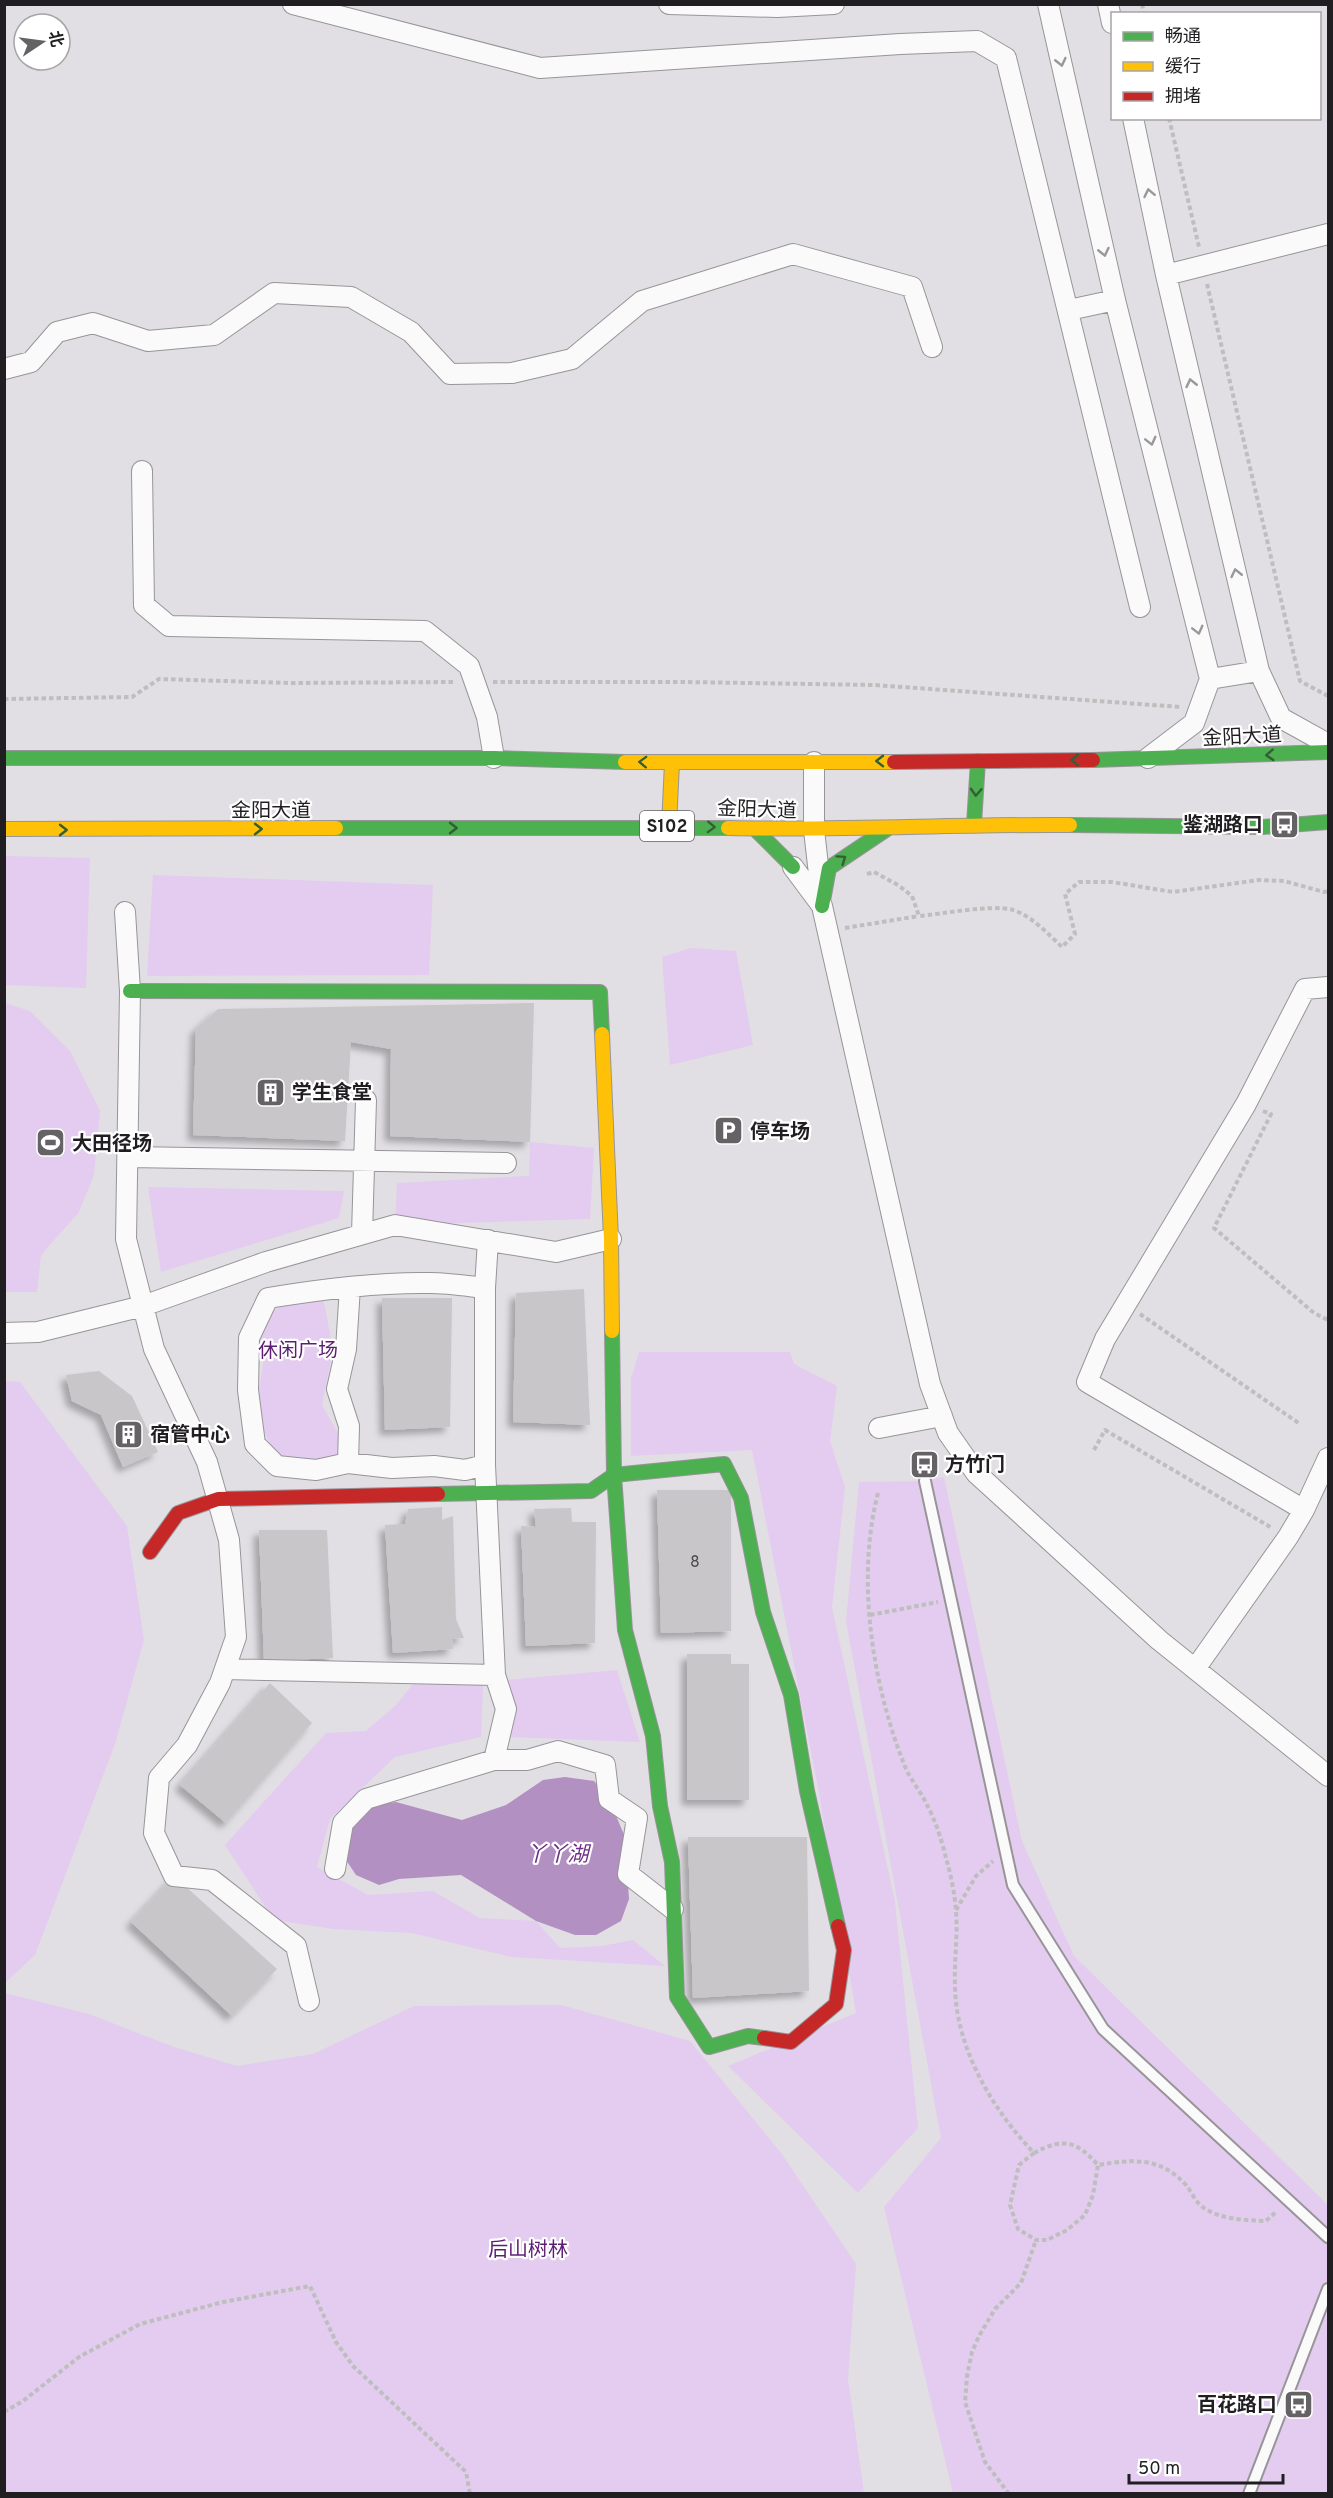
<svg xmlns="http://www.w3.org/2000/svg" width="1333" height="2498" font-family="Overpass,'Noto Sans SC',sans-serif">
  <style>
    .green { fill: #e3ccef }
    .water { fill: #b390c2 }
    .building { fill: #c8c6c9; filter: url(#shadow) }
    .lines { fill: none; stroke-linecap: round; stroke-linejoin: round }
    .lane-casing { stroke: #979598; stroke-width: 14 }
    .street-casing { stroke: #979598; stroke-width: 22 }
    .fast-casing { stroke: #979598; stroke-width: 16 }
    .slow-casing { stroke: #979598; stroke-width: 16 }
    .jam-casing { stroke: #979598; stroke-width: 16 }
    .path { stroke: #bebebe; stroke-width: 4; stroke-dasharray: 4.5 3; stroke-linecap: butt }
    .lane { stroke: #fafafb; stroke-width: 10 }
    .street { stroke: #fafafb; stroke-width: 20 }
    .fast { stroke: #4caf50; stroke-width: 14 }
    .slow { stroke: #ffc107; stroke-width: 14 }
    .jam { stroke: #c62828; stroke-width: 14 }
    .oneway { stroke: #989799 }
    .oneway2 { stroke: #345f36 }
    .labels { text-anchor: middle; stroke-width: 4.5; stroke-linejoin: round; paint-order: stroke }
    .number-label { font-size: 16px; fill: #4c4a4d }
    .shield { fill: #fff; stroke: #636264; stroke-width: 1.5 }
    .shield-label { font-size: 18px; font-weight: bold; fill: #201e21 }
    .street-label { font-size: 20px; fill: #201e21; stroke: #fff }
    .poi-label { font-size: 20px; font-weight: bold; fill: #201e21; stroke: #fff; text-anchor: start }
    .park-label { font-size: 20px; fill: #5c1d73; stroke: #fff }
    .water-label { font-size: 21px; font-style: italic; fill: #6e3086; stroke: #fff }
  </style>
  <defs>
    <filter id="shadow"><feDropShadow dx="-5.5" dy="5.5" stdDeviation="3" flood-color="#0004"/></filter>
  </defs>
  <rect width="100%" height="100%" fill="#e1dfe3"/>
  <path class="green" d="M 5,856 L 90,858 L 86,988 L 5,985 Z
    M 153,875 L 433,885 L 429,975 L 147,976 Z
    M 691,948 L 736,951 L 753,1045 L 670,1065 L 662,957 Z
    M 5,1003 L 30,1011 L 70,1051 L 100,1111 L 94,1175 L 79,1212 L 41,1255 L 37,1292 L 5,1292 Z
    M 530,1142 L 594,1148 L 590,1219 L 395,1225 L 397,1183 L 529,1176 Z
    M 148,1187 L 344,1191 L 339,1218 L 161,1272 Z
    M 323,1297 L 333,1350 L 322,1405 L 347,1449 L 326,1460 L 301,1466 L 275,1453 L 261,1426 L 258,1396 L 263,1365 L 261,1334 L 271,1314 L 287,1299 Z
    M 639,1352 L 790,1352 L 794,1364 L 837,1386 L 830,1441 L 845,1487 L 832,1607 L 895,1902 L 918,2128 L 858,2193 L 728,2066 L 856,2013 L 817,1782 L 752,1450 L 631,1456 L 631,1379 Z
    M 5,1381 L 20,1382 L 127,1526 L 144,1640 L 115,1744 L 35,1955 L 5,1983 Z
    M 944,1477 L 1022,1841 L 1074,1956 L 1328,2205 L 1328,2493 L 953,2493 L 884,2207 L 941,2138 L 846,1621 L 859,1482 L 925,1481 Z
    M 617,1670 L 640,1742 L 506,1737 L 506,1680 Z
    M 413,1684 L 483,1685 L 481,1737 L 395,1757 L 330,1819 L 317,1867 L 368,1895 L 433,1891 L 480,1918 L 536,1921 L 560,1948 L 602,1946 L 633,1940 L 665,1966 L 511,1957 L 412,1933 L 333,1929 L 274,1920 L 225,1845 L 326,1733 L 366,1731 L 396,1705 Z
    M 5,1993 L 89,2014 L 174,2047 L 237,2066 L 313,2054 L 414,2006 L 561,2005 L 690,2041 L 781,2153 L 856,2264 L 848,2379 L 864,2493 L 5,2494 Z"/>
  <path class="water" d="M 565,1777 L 594,1781 L 609,1799 L 625,1837 L 629,1899 L 621,1921 L 596,1935 L 575,1935 L 536,1921 L 461,1875 L 399,1879 L 379,1885 L 356,1875 L 342,1854 L 347,1830 L 371,1806 L 396,1802 L 462,1820 L 506,1805 L 543,1780 Z"/>
  <path class="building" d="M 534,1003 L 530,1142 L 390,1136 L 391,1049 L 351,1042 L 345,1141 L 193,1135 L 196,1029 L 218,1009 Z
    M 584,1289 L 590,1425 L 513,1422 L 516,1293 Z
    M 382,1298 L 452,1298 L 450,1427 L 385,1430 Z
    M 99,1371 L 132,1396 L 158,1452 L 123,1467 L 101,1415 L 72,1401 L 66,1375 Z
    M 657,1490 L 731,1490 L 731,1631 L 661,1633 Z
    M 442,1507 L 442,1520 L 453,1516 L 456,1619 L 464,1638 L 452,1639 L 453,1649 L 393,1653 L 385,1525 L 405,1524 L 408,1509 Z
    M 571,1508 L 572,1522 L 596,1522 L 595,1643 L 526,1646 L 521,1526 L 536,1527 L 534,1509 Z
    M 259,1530 L 327,1530 L 333,1658 L 264,1661 Z
    M 687,1654 L 731,1654 L 731,1664 L 749,1664 L 749,1800 L 687,1800 Z
    M 270,1683 L 312,1723 L 226,1823 L 180,1785 Z
    M 688,1837 L 807,1837 L 809,1991 L 693,1998 Z
    M 174,1876 L 277,1969 L 232,2016 L 131,1922 Z"/>
  <g class="lines">
    <defs>
      <path id="lane" d="M 925,1481 L 1013,1885 L 1103,2029 L 1328,2237
        M 1249,2494 L 1328,2289"/>
      <path id="street" d="M 293,4 L 540,68 L 900,44 L 977,41 L 1006,58 L 1140,607
        M 669,4 L 777,7 L 834,4
        M 1048,4 L 1115,300 L 1210,679 L 1194,723 L 1148,758
        M 1108,4 L 1112,23
        M 1133,118 L 1166,275 L 1259,671 L 1281,718 L 1328,744
        M 1166,275 L 1328,234
        M 1069,310 L 1115,300
        M 4,369 L 31,362 L 57,332 L 93,323 L 148,341 L 214,335 L 274,293 L 351,297 L 411,332 L 450,374 L 512,373 L 572,359 L 642,301 L 793,254 L 912,287 L 932,347
        M 142,471 L 144,605 L 169,626 L 425,631 L 469,666 L 487,717 L 494,758
        M 1210,679 L 1259,671
        M 814,762 L 814,830 L 820,883
        M 793,867 L 822,906 L 930,1384 L 948,1433 L 976,1473 L 1159,1640 L 1328,1776
        M 125,912 L 130,991 L 126,1239 L 154,1349 L 207,1462 L 229,1540 L 236,1637 L 220,1683 L 187,1745 L 159,1778 L 154,1833 L 174,1876 L 212,1880 L 296,1946 L 309,2001
        M 128,1157 L 506,1163
        M 362,1234 L 366,1100
        M 488,1240 L 485,1288 C 467,1286 448,1283 430,1283 C 376,1282 322,1289 268,1298 L 249,1338 L 248,1390 L 255,1444 L 277,1466 L 316,1470 L 348,1463 L 392,1468 L 434,1466 L 465,1470 L 485,1465 L 495,1675 L 506,1709 L 494,1760 L 527,1760 L 558,1751 L 605,1765 L 609,1799 L 637,1818 L 628,1874 L 673,1909
        M 4,1333 L 38,1332 L 143,1306 L 266,1262 L 395,1225 L 556,1252 L 611,1239
        M 879,1428 L 942,1416
        M 348,1463 L 349,1426 L 337,1389 L 346,1349 L 350,1287
        M 485,1465 L 485,1288
        M 1304,1510 L 1087,1382 L 1105,1339 L 1246,1104 L 1305,989 L 1328,987
        M 225,1669 L 495,1675
        M 1195,1669 L 1288,1537 L 1304,1510 L 1328,1458
        M 335,1869 L 343,1823 L 366,1799 L 494,1760"/>
      <path id="fast" d="M 4,758 L 494,758 L 625,762
        M 1093,760 L 1328,752
        M 974,824 L 978,761
        M 1070,825 L 1263,827 L 1328,822
        M 336,828 L 728,828
        M 755,829 L 793,867
        M 822,906 L 829,868 L 887,829
        M 130,991 L 600,992 L 602,1034
        M 612,1331 L 614,1475 L 625,1630 L 653,1736 L 660,1806 L 672,1862 L 677,1997 L 709,2047 L 748,2036 L 764,2038
        M 438,1494 L 591,1491 L 614,1475 L 724,1464 L 741,1498 L 763,1612 L 791,1695 L 807,1791 L 838,1926"/>
      <path id="slow" d="M 625,762 L 894,762
        M 669,826 L 672,763
        M 728,828 C 842,831 956,824 1070,825
        M 4,829 L 336,828
        M 602,1034 L 611,1239 L 612,1331"/>
      <path id="jam" d="M 894,762 L 1093,760
        M 150,1552 L 178,1513 L 218,1499 L 438,1494
        M 764,2038 L 791,2042 L 836,2004 L 844,1950 L 838,1926"/>
    </defs>
    <use href="#lane" class="lane-casing"/>
    <use href="#street" class="street-casing"/>
    <use href="#fast" class="fast-casing"/>
    <use href="#slow" class="slow-casing"/>
    <use href="#jam" class="jam-casing"/>
    <path class="path" d="M 1142,4 L 1144,14
      M 1169,118 L 1199,247
      M 1207,284 L 1300,681 L 1328,696
      M 493,682 L 684,682 L 874,685 L 1181,707
      M 4,699 L 132,697 L 159,679 L 289,683 L 456,682
      M 867,874 L 874,872 L 898,885 L 912,896 L 919,916 C 943,914 991,904 1013,910 C 1032,916 1048,934 1062,947 L 1075,934 L 1065,894 L 1079,882 L 1112,882 L 1173,892 L 1259,880 L 1284,881 L 1324,892 L 1328,891
      M 845,928 L 919,916
      M 1263,1111 L 1271,1114 L 1214,1228 L 1314,1313 L 1328,1320
      M 1140,1314 L 1300,1424
      M 1094,1450 L 1105,1430 L 1272,1528
      M 878,1493 C 856,1578 872,1683 904,1764 C 909,1778 920,1790 926,1803 C 935,1819 942,1841 946,1858 C 951,1875 955,1895 956,1912 C 958,1936 954,1960 955,1984 C 955,2047 992,2109 1034,2153 C 1064,2137 1076,2141 1098,2165 C 1134,2159 1161,2157 1187,2186 C 1192,2193 1196,2203 1204,2208 C 1222,2220 1245,2220 1266,2221 L 1277,2211
      M 870,1615 L 938,1602
      M 956,1910 L 976,1876 L 993,1861
      M 1034,2153 L 1019,2165 L 1010,2205 L 1018,2229 L 1036,2240 L 1047,2240 L 1067,2230 L 1085,2215 L 1093,2195 L 1098,2165
      M 4,2412 L 23,2401 L 79,2357 L 140,2324 L 223,2302 L 310,2286 L 336,2342 L 353,2366 L 466,2472 L 470,2494
      M 1009,2494 L 985,2462 L 965,2402 L 967,2376 L 972,2352 L 979,2336 L 995,2309 L 1021,2283 L 1036,2240"/>
    <use href="#lane" class="lane"/>
    <use href="#street" class="street"/>
    <use href="#fast" class="fast"/>
    <use href="#slow" class="slow"/>
    <use href="#jam" class="jam"/>
  </g>
  <defs><path id="oneway-chevron" d="M-2-3.5L2.5 0L-2 3.5" fill="none" stroke-width="1.6" stroke-linecap="round" stroke-linejoin="round" transform="scale(1.5)"/></defs>
  <g class="oneway">
    <use href="#oneway-chevron" transform="translate(1061 62) rotate(77)"/>
    <use href="#oneway-chevron" transform="translate(1149 193) rotate(-102)"/>
    <use href="#oneway-chevron" transform="translate(1104 252) rotate(77)"/>
    <use href="#oneway-chevron" transform="translate(1191 383) rotate(-103)"/>
    <use href="#oneway-chevron" transform="translate(1151 441) rotate(76)"/>
    <use href="#oneway-chevron" transform="translate(1236 573) rotate(-103)"/>
    <use href="#oneway-chevron" transform="translate(1198 630) rotate(76)"/>
  </g>
  <g class="oneway2">
    <use href="#oneway-chevron" transform="translate(1270 755) rotate(177)"/>
    <use href="#oneway-chevron" transform="translate(1075 760) rotate(180)"/>
    <use href="#oneway-chevron" transform="translate(880 761) rotate(180)"/>
    <use href="#oneway-chevron" transform="translate(643 762) rotate(-178)"/>
    <use href="#oneway-chevron" transform="translate(976 792) rotate(93)"/>
    <use href="#oneway-chevron" transform="translate(711 827) rotate(2)"/>
    <use href="#oneway-chevron" transform="translate(453 828)"/>
    <use href="#oneway-chevron" transform="translate(258 829)"/>
    <use href="#oneway-chevron" transform="translate(63 830)"/>
    <use href="#oneway-chevron" transform="translate(842 859) rotate(-35)"/>
  </g>
  <defs>
    <symbol id="bus-square" viewBox="-11 -11 22 22"><rect x="-9" y="-9" width="18" height="18" rx="4" fill="#646265" stroke="#fff"/><path d="M-5-6H5V4H4V6H2V4H-2V6H-4V4H-5ZM-3.5-4V0h7V-4ZM-3.5 1.2v1.5H-2V1.2ZM2 1.2v1.5H3.5V1.2Z" fill="#fff"/></symbol>
    <symbol id="building-square" viewBox="-11 -11 22 22"><rect x="-9" y="-9" width="18" height="18" rx="4" fill="#646265" stroke="#fff"/><path d="M-4-6H4V6H1V3H-1V6H-4ZM-2.5-4.3h1.7v1.8h-1.7ZM.8-4.3h1.7v1.8H.8ZM-2.5-1h1.7V.8h-1.7ZM.8-1h1.7V.8H.8Z" fill="#fff"/></symbol>
    <symbol id="parking-square" viewBox="-11 -11 22 22"><rect x="-9" y="-9" width="18" height="18" rx="4" fill="#646265" stroke="#fff"/><path d="M-3.5-5.5H1a3.5 3.5 0 0 1 0 7H-1V5.5H-3.5ZM-1-3.4V-.6H.8a1.4 1.4 0 0 0 0-2.8Z" fill="#fff"/></symbol>
    <symbol id="stadium-square" viewBox="-11 -11 22 22"><rect x="-9" y="-9" width="18" height="18" rx="4" fill="#646265" stroke="#fff"/><path d="M0-5a6.5 5 0 1 0 0 10a6.5 5 0 1 0 0-10ZM-3.5-1.8h7v3.6h-7Z" fill="#fff"/></symbol>
  </defs>
  <g fill-rule="evenodd">
    <use href="#bus-square" x="1268" y="808" width="33" height="33"/>
    <use href="#building-square" x="254" y="1076" width="33" height="33"/>
    <use href="#parking-square" x="712" y="1114" width="33" height="33"/>
    <use href="#stadium-square" x="34" y="1126" width="33" height="33"/>
    <use href="#building-square" x="112" y="1418" width="33" height="33"/>
    <use href="#bus-square" x="908" y="1448" width="33" height="33"/>
    <use href="#bus-square" x="1282" y="2388" width="33" height="33"/>
  </g>
  <g class="labels">
    <g class="number-label">
      <text x="695" y="1567">8</text>
    </g>
    <rect class="shield" x="640" y="811" width="54" height="30" rx="4.5"/>
    <g class="shield-label">
      <text x="667" y="832">S102</text>
    </g>
    <g class="street-label">
      <text transform="translate(1242 736) rotate(-3)" y="7">金阳大道</text>
      <text transform="translate(757 809) rotate(2)" y="7">金阳大道</text>
      <text x="271" y="817">金阳大道</text>
    </g>
    <g class="poi-label">
      <text x="1263" y="831" text-anchor="end">鉴湖路口</text>
      <text x="292" y="1099">学生食堂</text>
      <text x="750" y="1138">停车场</text>
      <text x="72" y="1150">大田径场</text>
      <text x="150" y="1441">宿管中心</text>
      <text x="945" y="1471">方竹门</text>
      <text x="1277" y="2411" text-anchor="end">百花路口</text>
    </g>
    <g class="park-label">
      <text x="298" y="1357">休闲广场</text>
      <text x="528" y="2256">后山树林</text>
    </g>
    <g class="water-label">
      <text x="557" y="1861">丫丫湖</text>
    </g>
  </g>
  <rect width="1333" height="2498" fill="none" stroke="#201e21" stroke-width="12"/>
  <rect x="1111" y="12" width="210" height="108" fill="#ffffff" stroke="#a6a5a6" stroke-width="1.5"/>
  <rect x="1123" y="32" width="30" height="9" fill="#4caf50" stroke="#a6a5a6" stroke-width="1.5"/>
  <text x="1165" y="42" font-size="18" fill="#201e21">畅通</text>
  <rect x="1123" y="62" width="30" height="9" fill="#ffc107" stroke="#a6a5a6" stroke-width="1.5"/>
  <text x="1165" y="72" font-size="18" fill="#201e21">缓行</text>
  <rect x="1123" y="92" width="30" height="9" fill="#c62828" stroke="#a6a5a6" stroke-width="1.5"/>
  <text x="1165" y="102" font-size="18" fill="#201e21">拥堵</text>
  <g transform="translate(42 42) rotate(77)"><circle r="28" fill="#ffffff" stroke="#a6a5a6" stroke-width="1.5"/>
  <path d="M0-4.5L10 22L0 15L-10 22Z" fill="#646265"/>
  <text y="-9" font-size="16" font-weight="bold" text-anchor="middle" fill="#201e21">北</text>
  </g>
  <path d="M1129 2474v9h154v-9" fill="none" stroke="#201e21" stroke-width="3"/>
  <text x="1138" y="2474" font-size="18" fill="#201e21" stroke="#ffffff" stroke-width="4.5" paint-order="stroke">50 m</text>
</svg>
